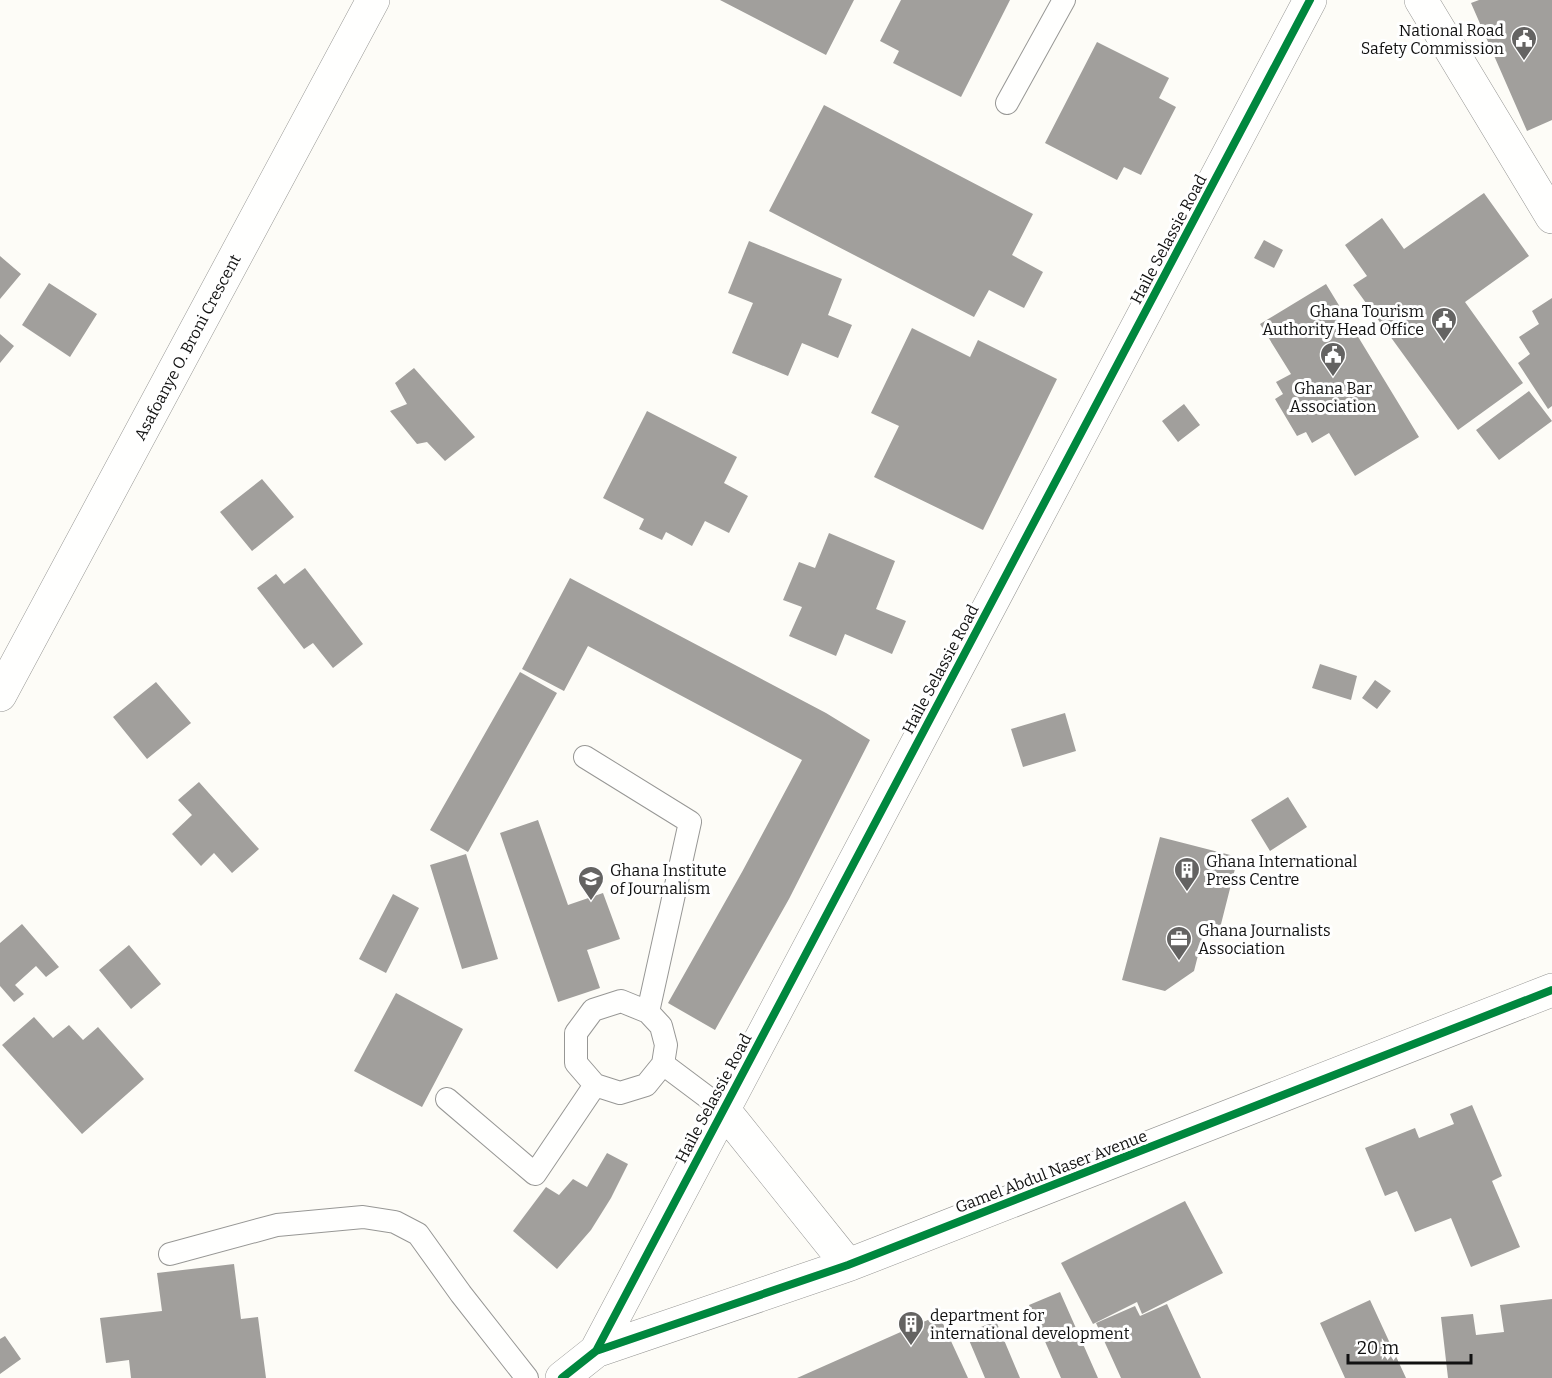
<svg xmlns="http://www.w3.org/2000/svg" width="1552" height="1378" font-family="Bitter,serif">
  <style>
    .building { fill: #a19f9c }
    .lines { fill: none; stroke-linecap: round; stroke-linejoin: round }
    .lane-casing { stroke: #979795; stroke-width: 24 }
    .street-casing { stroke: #979795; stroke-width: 34 }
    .lane { stroke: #fffffe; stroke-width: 22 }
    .street { stroke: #fffffe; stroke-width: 33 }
    .cycleway-casing { stroke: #fff; stroke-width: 11 }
    .cycleway { stroke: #00873e; stroke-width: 8 }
    .labels { text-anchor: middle; stroke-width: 6; stroke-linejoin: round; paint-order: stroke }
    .poi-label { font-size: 16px; fill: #111; stroke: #fff; text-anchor: start }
    .street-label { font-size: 16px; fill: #111; stroke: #fff }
  </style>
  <rect width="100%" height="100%" fill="#fdfcf7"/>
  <path class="building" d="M 720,0 L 854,0 L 826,55 Z
    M 901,0 L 1010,0 L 961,97 L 893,63 L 899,51 L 880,41 Z
    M 1479,0 L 1552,0 L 1552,120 L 1527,131 L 1471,3 Z
    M 1097,42 L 1169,78 L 1159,98 L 1176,107 L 1141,175 L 1124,167 L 1117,180 L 1045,143 Z
    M 824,105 L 1033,214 L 1012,255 L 1043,272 L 1024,308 L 989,290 L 974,317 L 769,211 Z
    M 1484,193 L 1529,256 L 1465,302 L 1523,383 L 1458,430 L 1353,285 L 1367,276 L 1345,245 L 1382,218 L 1404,249 Z
    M 1264,240 L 1283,250 L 1274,268 L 1254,258 Z
    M 749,241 L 842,279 L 828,315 L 852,325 L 838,358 L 802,343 L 788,376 L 732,353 L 753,303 L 728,293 Z
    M 0,256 L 21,274 L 0,299 Z
    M 49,283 L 97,314 L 70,357 L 22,325 Z
    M 1326,284 L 1419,437 L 1355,476 L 1329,433 L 1312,443 L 1306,432 L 1297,436 L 1275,399 L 1283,394 L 1276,382 L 1291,374 L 1260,324 Z
    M 1552,298 L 1552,406 L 1548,409 L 1518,363 L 1530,354 L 1519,337 L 1539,324 L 1532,311 Z
    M 912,328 L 970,357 L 978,340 L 1057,379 L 983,530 L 874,477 L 899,426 L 871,413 Z
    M 0,334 L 14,346 L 0,363 Z
    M 414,368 L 475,437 L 445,461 L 427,442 L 417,444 L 390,411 L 407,404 L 395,383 Z
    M 1529,391 L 1552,421 L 1499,460 L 1476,430 Z
    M 1184,404 L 1200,425 L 1178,442 L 1162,421 Z
    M 647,411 L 737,457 L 724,483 L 748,496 L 729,533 L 705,521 L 692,546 L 666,532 L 662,540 L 639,529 L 644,519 L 603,498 Z
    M 262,479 L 294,517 L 252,551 L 220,512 Z
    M 829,533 L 895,561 L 876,609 L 906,621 L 892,654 L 845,634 L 836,656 L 789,636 L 802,607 L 783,600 L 799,562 L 815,568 Z
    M 305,568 L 363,644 L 333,668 L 313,643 L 304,649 L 257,588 L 276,574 L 284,584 Z
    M 570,578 L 826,713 L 870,740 L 789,899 L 715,1030 L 668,1003 L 742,872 L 802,760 L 588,646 L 564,691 L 522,669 Z
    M 1320,664 L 1357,676 L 1351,700 L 1312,688 Z
    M 520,672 L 557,693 L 468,852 L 430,830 Z
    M 1375,680 L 1391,691 L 1377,709 L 1362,698 Z
    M 156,682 L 191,723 L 147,759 L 113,717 Z
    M 1065,713 L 1076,751 L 1023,767 L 1011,729 Z
    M 199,782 L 259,849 L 232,873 L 214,853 L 201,866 L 172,834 L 192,815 L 178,800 Z
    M 1288,797 L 1307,827 L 1270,851 L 1251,820 Z
    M 538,820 L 568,905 L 603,893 L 620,939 L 587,950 L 600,988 L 558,1002 L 500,833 Z
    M 1160,837 L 1238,857 L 1219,932 L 1205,928 L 1194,971 L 1165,991 L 1122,980 Z
    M 466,854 L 498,959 L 462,969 L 430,865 Z
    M 393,894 L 419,908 L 386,973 L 359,959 Z
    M 22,924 L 59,967 L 46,977 L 36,966 L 15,985 L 24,994 L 14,1002 L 0,986 L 0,943 Z
    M 129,945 L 161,984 L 131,1009 L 99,970 Z
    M 396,993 L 463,1029 L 422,1107 L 354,1071 Z
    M 34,1017 L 53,1038 L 69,1025 L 83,1040 L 98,1027 L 144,1079 L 82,1134 L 2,1045 Z
    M 1472,1105 L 1502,1176 L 1492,1181 L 1520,1247 L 1471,1267 L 1451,1218 L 1415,1232 L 1397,1191 L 1385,1196 L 1365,1148 L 1415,1128 L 1419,1138 L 1454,1124 L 1450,1114 Z
    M 607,1153 L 628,1164 L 611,1198 L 591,1230 L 557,1269 L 513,1231 L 546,1187 L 559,1195 L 573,1179 L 587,1187 Z
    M 1185,1201 L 1223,1273 L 1142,1314 L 1137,1302 L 1093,1324 L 1061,1263 Z
    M 234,1264 L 241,1319 L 258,1317 L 266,1378 L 131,1378 L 129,1360 L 106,1363 L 100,1318 L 162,1311 L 157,1273 Z
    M 1060,1292 L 1098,1378 L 1061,1378 L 1029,1305 Z
    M 1552,1299 L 1552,1378 L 1448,1378 L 1441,1317 L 1473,1314 L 1476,1335 L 1504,1332 L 1500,1305 Z
    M 1370,1300 L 1406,1378 L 1345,1378 L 1320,1323 Z
    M 1167,1304 L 1201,1378 L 1121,1378 L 1096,1323 L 1135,1306 L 1140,1316 Z
    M 939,1315 L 968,1378 L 797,1378 Z
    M 996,1321 L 1020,1378 L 985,1378 L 966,1333 Z
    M 5,1336 L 21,1359 L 0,1374 L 0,1339 Z"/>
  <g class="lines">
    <defs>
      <path id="lane" d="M 1007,103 L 1064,0
        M 585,757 L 690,822 L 648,1012
        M 621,1001 L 648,1012 L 661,1026 L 666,1045 L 663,1064 L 646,1085 L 620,1093 L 595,1085 L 576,1063 L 576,1033 L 593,1010 Z
        M 663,1064 L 723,1109
        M 447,1099 L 535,1174 L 595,1085
        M 170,1254 L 277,1225 L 363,1217 L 395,1222 L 418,1234 L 461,1294 L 527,1378"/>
      <path id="street" d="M 1421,0 L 1552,217
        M 0,695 L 373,0
        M 723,1109 L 848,1265
        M 596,1351 L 1310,0
        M 562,1378 L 596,1351 L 848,1265 L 1552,990"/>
    </defs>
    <use href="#lane" class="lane-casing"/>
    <use href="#street" class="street-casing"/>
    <use href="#lane" class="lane"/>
    <use href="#street" class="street"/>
    <defs>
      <path id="cycleway" d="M 596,1351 L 1310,0
        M 562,1378 L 596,1351 L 848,1265 L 1552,990"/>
    </defs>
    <use href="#cycleway" class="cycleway-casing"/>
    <use href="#cycleway" class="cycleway"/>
  </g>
  <defs>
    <symbol id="civic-pin" viewBox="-11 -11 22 30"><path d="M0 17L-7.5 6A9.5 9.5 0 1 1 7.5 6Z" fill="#646362" stroke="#fff"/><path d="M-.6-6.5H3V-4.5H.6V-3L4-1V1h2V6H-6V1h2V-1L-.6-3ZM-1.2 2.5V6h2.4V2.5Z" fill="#fff"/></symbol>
    <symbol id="building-pin" viewBox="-11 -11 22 30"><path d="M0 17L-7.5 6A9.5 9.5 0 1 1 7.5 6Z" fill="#646362" stroke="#fff"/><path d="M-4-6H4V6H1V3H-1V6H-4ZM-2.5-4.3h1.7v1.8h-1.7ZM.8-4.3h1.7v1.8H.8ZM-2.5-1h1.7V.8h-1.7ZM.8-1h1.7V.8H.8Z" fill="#fff"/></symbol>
    <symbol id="school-pin" viewBox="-11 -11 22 30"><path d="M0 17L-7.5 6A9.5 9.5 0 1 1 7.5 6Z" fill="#646362" stroke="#fff"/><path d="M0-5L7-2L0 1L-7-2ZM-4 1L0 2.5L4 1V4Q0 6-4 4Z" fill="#fff"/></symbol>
    <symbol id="office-pin" viewBox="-11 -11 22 30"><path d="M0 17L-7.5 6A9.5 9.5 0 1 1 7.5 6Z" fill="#646362" stroke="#fff"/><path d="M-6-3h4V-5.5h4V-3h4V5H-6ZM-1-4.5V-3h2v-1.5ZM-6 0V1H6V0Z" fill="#fff"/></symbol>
  </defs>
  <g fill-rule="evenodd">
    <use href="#civic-pin" x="1509" y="24" width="30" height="40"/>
    <use href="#civic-pin" x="1429" y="305" width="30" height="40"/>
    <use href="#civic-pin" x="1318" y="340" width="30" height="40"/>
    <use href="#building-pin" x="1172" y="855" width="30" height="40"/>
    <use href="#school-pin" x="576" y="864" width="30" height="40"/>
    <use href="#office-pin" x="1164" y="924" width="30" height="40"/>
    <use href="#building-pin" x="896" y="1309" width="30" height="40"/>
  </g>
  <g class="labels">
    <g class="poi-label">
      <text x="1504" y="36" text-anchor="end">National Road<tspan x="1504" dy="18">Safety Commission</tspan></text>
      <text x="1424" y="317" text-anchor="end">Ghana Tourism<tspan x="1424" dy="18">Authority Head Office</tspan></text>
      <text x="1333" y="394" text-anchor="middle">Ghana Bar<tspan x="1333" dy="18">Association</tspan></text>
      <text x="1206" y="867">Ghana International<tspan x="1206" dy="18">Press Centre</tspan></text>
      <text x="610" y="876">Ghana Institute<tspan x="610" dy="18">of Journalism</tspan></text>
      <text x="1198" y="936">Ghana Journalists<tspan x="1198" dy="18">Association</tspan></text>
      <text x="930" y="1321">department for<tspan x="930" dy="18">international development</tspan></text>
    </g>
    <g class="street-label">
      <text transform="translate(1168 239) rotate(-62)" y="6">Haile Selassie Road</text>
      <text transform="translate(187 347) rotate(-62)" y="6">Asafoanye O. Broni Crescent</text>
      <text transform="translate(940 669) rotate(-62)" y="6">Haile Selassie Road</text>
      <text transform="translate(713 1098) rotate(-62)" y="6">Haile Selassie Road</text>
      <text transform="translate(1051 1171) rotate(-21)" y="6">Gamel Abdul Naser Avenue</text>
    </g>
  </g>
  <path d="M1348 1354v9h123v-9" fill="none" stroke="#111111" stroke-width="3"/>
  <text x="1357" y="1354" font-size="18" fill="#111111" stroke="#ffffff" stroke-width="4.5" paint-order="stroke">20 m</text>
</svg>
